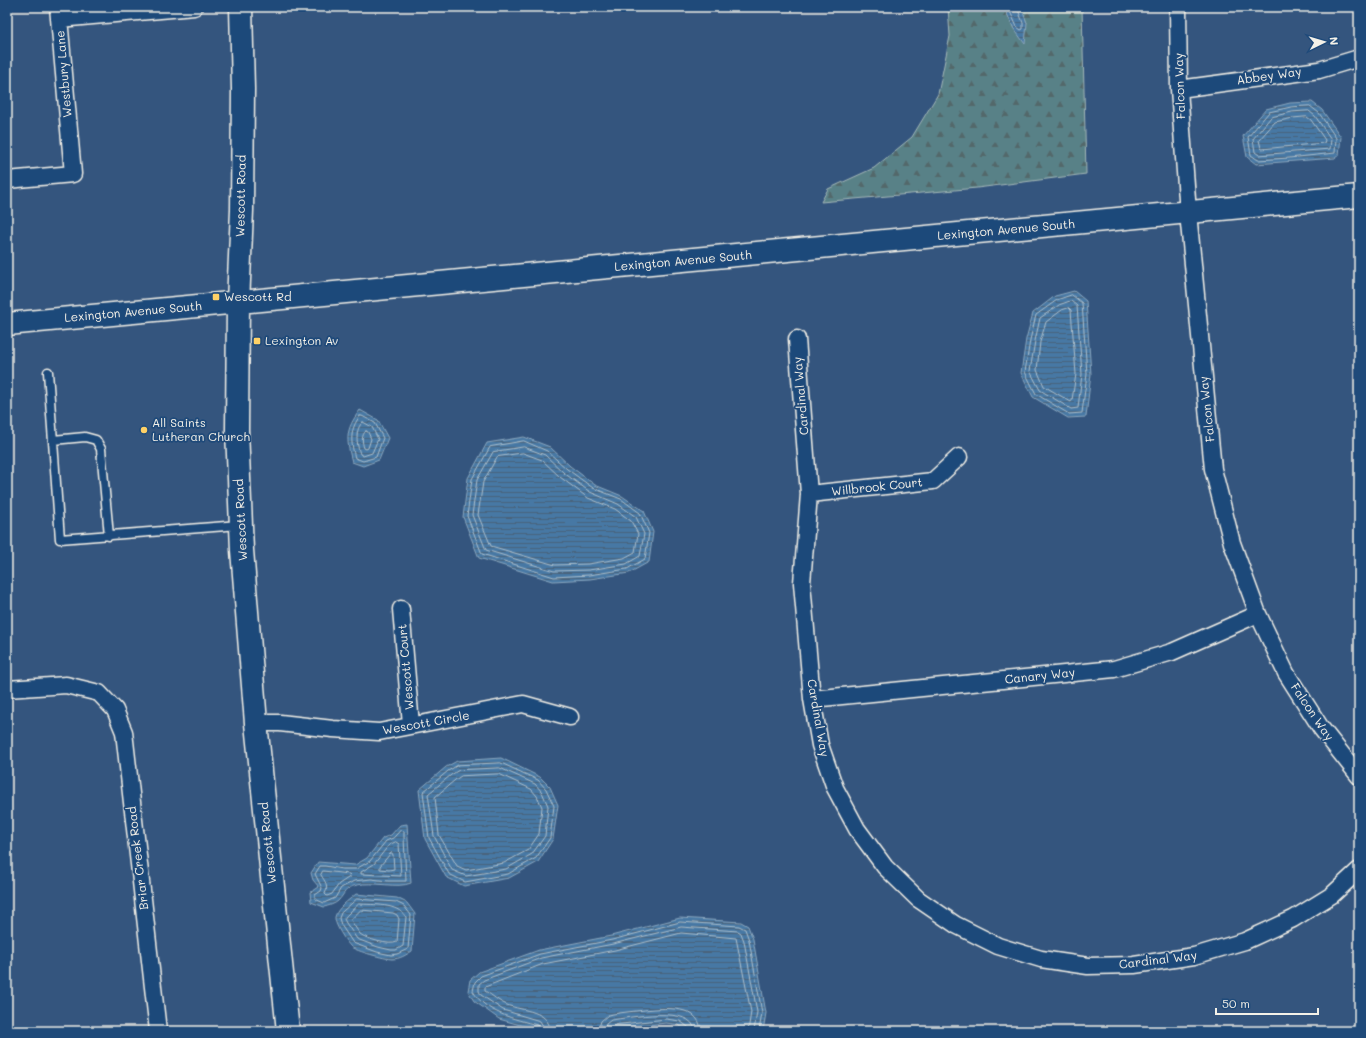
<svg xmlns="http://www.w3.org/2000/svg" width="1366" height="1038" font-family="Mali,sans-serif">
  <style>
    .forest { fill: url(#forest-firs); stroke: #a6b9b8 }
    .water { fill: url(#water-rules); stroke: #8ca8bf }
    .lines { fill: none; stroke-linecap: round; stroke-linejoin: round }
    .shore { stroke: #afc1cd; stroke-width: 1 }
    .lane-casing { stroke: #f4f1e8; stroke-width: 11 }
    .street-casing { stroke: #f4f1e8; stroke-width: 19 }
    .secondary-casing { stroke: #f4f1e8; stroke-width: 25 }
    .lane { stroke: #1f4a7a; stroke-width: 8 }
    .street { stroke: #1f4a7a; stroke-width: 16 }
    .secondary { stroke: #1f4a7a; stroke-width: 22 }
    .poi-dot { fill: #ffd166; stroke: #1f4a7a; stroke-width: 1.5 }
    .labels { text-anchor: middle; stroke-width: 3.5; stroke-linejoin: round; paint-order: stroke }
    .street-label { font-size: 12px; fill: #f4f1e8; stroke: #1f4a7a }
    .poi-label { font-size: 12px; fill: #f4f1e8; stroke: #1f4a7a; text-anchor: start }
  </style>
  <defs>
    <pattern id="forest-firs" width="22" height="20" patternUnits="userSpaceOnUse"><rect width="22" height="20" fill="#598187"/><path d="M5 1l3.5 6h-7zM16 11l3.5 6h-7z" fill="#52676a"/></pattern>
    <pattern id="water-rules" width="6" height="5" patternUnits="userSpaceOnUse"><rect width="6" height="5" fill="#4778a4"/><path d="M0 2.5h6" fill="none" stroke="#48627a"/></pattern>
  </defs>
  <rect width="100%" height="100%" fill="#34557e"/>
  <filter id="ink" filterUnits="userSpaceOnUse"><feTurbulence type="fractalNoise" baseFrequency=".025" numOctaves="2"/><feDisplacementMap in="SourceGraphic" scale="8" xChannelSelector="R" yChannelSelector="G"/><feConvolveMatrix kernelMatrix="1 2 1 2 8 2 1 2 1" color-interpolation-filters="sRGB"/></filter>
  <g filter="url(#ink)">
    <path class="forest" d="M 948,7 L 1004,7 L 1014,29 L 1027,23 L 1021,7 L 1082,7 L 1086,174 L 977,188 L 821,202 L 828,189 L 874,168 L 912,137 L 938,94 L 950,36 Z"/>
    <path class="water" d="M 1004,7 L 1021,7 L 1027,23 L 1025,44 L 1014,29 Z
      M 1312,102 L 1322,110 L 1341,137 L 1339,155 L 1335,158 L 1256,164 L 1247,157 L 1243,136 L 1266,109 L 1290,103 Z
      M 1074,291 L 1086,301 L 1091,374 L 1086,417 L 1068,418 L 1033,397 L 1021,373 L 1026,339 L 1033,313 L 1055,296 Z
      M 360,410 L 378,420 L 388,438 L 379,460 L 363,466 L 352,462 C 346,439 345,430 360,410 Z
      M 524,437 L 550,447 L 570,466 L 595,485 L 622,496 L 644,511 L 653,532 L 649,562 L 629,573 L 590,579 L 553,581 L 479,558 L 463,517 L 468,478 L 487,443 Z
      M 501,758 L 540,777 L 550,787 L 558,805 L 553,839 L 538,862 L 509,878 L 464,886 L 446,877 L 425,839 L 419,790 L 446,767 L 457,761 Z
      M 407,824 L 411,883 C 397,889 374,881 357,885 C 344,888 345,894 338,901 C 335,904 328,906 324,907 L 311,902 L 310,892 L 313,891 L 319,887 L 313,880 L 311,873 L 318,862 L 355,865 L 367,858 L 383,838 L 391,835 L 400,825 Z
      M 356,894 L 397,898 L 407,903 L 415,914 L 412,951 C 406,955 400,959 392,959 C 385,959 356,951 351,947 C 346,942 334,924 335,917 C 337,908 349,900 356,894 Z
      M 680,918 L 741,922 L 748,926 L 753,939 L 766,1013 L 763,1031 L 686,1031 L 679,1025 L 666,1023 L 598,1031 L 541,1031 L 499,1019 L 474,1001 L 468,991 L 470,980 L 479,972 L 539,950 L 611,936 Z"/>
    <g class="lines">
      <path class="shore" d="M 1008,7 L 1017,27 L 1021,30 L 1023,29 L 1023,23 L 1017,7
        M 1310,106 L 1319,113 L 1336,138 L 1335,153 L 1289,158 L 1258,160 L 1251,155 L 1248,137 L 1269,112 L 1291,107 Z
        M 1309,111 L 1315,116 L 1331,139 L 1330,149 L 1259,155 L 1255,152 L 1253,139 L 1271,117 L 1292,112 Z
        M 1307,117 L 1311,120 L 1325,140 L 1324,143 L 1262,149 L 1261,148 L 1259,140 L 1275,122 L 1293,118 Z
        M 1072,295 L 1082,303 L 1087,374 L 1082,413 L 1069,414 L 1036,394 L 1025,372 L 1030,340 L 1036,315 L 1057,300 Z
        M 1071,301 L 1077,306 L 1082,374 L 1078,408 L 1071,409 L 1040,390 L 1030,371 L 1035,341 L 1040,318 L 1059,305 Z
        M 1069,308 L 1071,310 L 1076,374 L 1072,400 L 1071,402 L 1044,386 L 1037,370 L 1040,342 L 1046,322 L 1062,310 Z
        M 360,416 L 362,416 L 375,423 L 383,438 L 376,457 L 363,461 L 355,458 C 351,443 349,430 360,416 Z
        M 363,422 L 372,427 L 378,439 L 372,453 L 363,456 L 360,454 C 357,445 354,429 363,422 Z
        M 366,431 L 368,432 L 371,439 L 368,448 L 366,449 L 364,448 C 362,442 361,435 366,431 Z
        M 524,441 L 547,451 L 567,469 L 593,488 L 621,499 L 640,513 L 649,533 L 645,559 L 627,569 L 589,575 L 554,577 L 482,554 L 467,516 L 472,479 L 490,447 Z
        M 524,447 L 545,455 L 564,473 L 590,492 L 618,504 L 636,517 L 644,534 L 640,556 L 626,564 L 589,570 L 554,571 L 486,550 L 472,515 L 477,480 L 493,452 Z
        M 523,453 L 542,460 L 560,477 L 588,498 L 615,509 L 631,521 L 638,534 L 635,552 L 624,558 L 588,564 L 555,565 L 491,546 L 478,515 L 483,482 L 497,457 Z
        M 501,763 L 538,780 L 546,789 L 554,806 L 550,838 L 536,858 L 508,874 L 465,882 L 449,874 L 429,838 L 423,792 L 448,771 L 458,765 Z
        M 500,768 L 535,784 L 542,792 L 548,806 L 545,836 L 532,854 L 506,869 L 466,876 L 452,870 L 434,836 L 428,794 L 451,775 L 459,770 Z
        M 499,774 L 531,789 L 537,796 L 542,807 L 539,834 L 528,850 L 504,863 L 466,870 L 457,866 L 439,835 L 435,797 L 455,780 L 461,776 Z
        M 401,830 L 404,831 L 404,837 L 406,881 L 388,881 L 371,879 L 354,881 L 341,888 L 335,898 L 324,903 L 315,899 L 315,895 L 321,891 L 322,888 L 315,874 L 320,866 L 325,866 L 342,869 L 356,869 L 370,861 L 386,841 L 393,838 Z
        M 396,842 L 399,844 L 401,876 L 361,874 L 361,872 L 374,864 L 389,845 Z
        M 392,853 L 393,855 L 394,869 L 389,870 L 380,869 L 380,866 L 390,854 Z
        M 323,871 L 349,874 L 351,876 L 339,884 L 332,894 L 327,896 L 325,894 C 329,885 325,882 321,875 Z
        M 357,899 L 396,902 L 404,906 L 411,915 L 408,949 L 397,954 L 391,955 L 377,952 L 353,943 L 341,925 L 339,918 L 341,913 Z
        M 359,904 C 374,905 397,903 406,917 L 403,946 L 396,950 L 391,950 L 378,947 L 357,939 L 346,923 L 344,919 L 346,916 Z
        M 361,910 L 393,913 L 397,915 L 399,919 L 397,942 C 390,946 366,939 360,934 C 357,930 353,924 351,920 Z
        M 539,1031 L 539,1028 L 537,1025 C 515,1019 485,1013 473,991 L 475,982 L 481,976 L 540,954 L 612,940 L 680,922 L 739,926 L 745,929 L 749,940 L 762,1013 L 759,1031
        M 544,1031 L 543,1026 L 540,1021 L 503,1010 L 481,995 L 479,991 L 479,984 L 484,980 L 541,958 L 613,944 L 681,927 L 738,931 L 741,933 L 744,941 L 757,1012 L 754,1031
        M 550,1031 C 550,1010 522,1011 507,1005 C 499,1002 492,995 485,991 L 485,987 L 543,964 L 615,950 L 681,933 L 736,938 L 751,1012 L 748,1031
        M 598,1031 L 601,1021 L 608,1015 C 617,1013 627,1012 636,1011 C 655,1009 700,1001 701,1031
        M 604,1031 L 606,1024 L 611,1020 C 628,1018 693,1004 695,1031
        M 609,1031 L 610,1027 L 613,1025 L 666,1019 L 680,1021 L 688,1027 L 690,1031"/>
      <defs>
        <path id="lane" d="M 48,372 L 60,539 L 239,525
          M 53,440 L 85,437 L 96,440 L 101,449 L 109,536"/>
        <path id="street" d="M 1178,7 L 1179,89 L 1188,213 L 1213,469 L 1232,543 L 1258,614 L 1286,673 L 1321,728 L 1359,776
          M 59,19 L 194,7
          M 1179,89 L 1319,70 L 1359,58
          M 7,180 L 73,174 L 58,7
          M 797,339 L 809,494 L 802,583 L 812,699 L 820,745 L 835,788 L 857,829 L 885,867 L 918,899 L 956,925 L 998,946 L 1041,959 L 1088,966 L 1134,965 L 1194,956 L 1245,941 L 1293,919 L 1332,895 L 1359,870
          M 809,494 L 933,481 L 959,457
          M 401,609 L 411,725
          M 7,689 L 66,685 L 99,693 L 115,710 L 124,732 L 158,1031
          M 812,699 L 1114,669 L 1172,652 L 1258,614
          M 256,723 L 280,723 L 333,729 L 379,732 L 523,704 L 570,717"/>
        <path id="secondary" d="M 241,7 L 243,89 L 242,210 L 238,303 L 237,430 L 242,550 L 256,723 L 288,1031
          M 7,324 L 1359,196"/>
      </defs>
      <use href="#lane" class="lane-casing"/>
      <use href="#street" class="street-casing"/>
      <use href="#secondary" class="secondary-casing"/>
      <use href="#lane" class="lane"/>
      <use href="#street" class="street"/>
      <use href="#secondary" class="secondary"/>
    </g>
  </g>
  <g class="poi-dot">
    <rect x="212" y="293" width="8" height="8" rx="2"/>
    <rect x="253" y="337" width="8" height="8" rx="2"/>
    <circle cx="144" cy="430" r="4"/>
  </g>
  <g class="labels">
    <g class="street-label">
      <text transform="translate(64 74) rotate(-95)" y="4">Westbury Lane</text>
      <text transform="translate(1269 76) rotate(-8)" y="4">Abbey Way</text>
      <text transform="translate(1180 86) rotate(-92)" y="4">Falcon Way</text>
      <text transform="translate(241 196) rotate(-89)" y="4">Wescott Road</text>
      <text transform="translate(1006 230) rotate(-5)" y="4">Lexington Avenue South</text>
      <text transform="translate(683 261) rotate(-5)" y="4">Lexington Avenue South</text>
      <text transform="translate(133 312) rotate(-5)" y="4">Lexington Avenue South</text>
      <text transform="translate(801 396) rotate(-95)" y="4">Cardinal Way</text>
      <text transform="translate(1207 409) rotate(-96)" y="4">Falcon Way</text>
      <text transform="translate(877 487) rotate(-6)" y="4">Willbrook Court</text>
      <text transform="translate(241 520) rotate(-93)" y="4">Wescott Road</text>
      <text transform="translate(406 667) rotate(-95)" y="4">Wescott Court</text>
      <text transform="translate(1040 676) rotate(-6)" y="4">Canary Way</text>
      <text transform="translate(1312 712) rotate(56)" y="4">Falcon Way</text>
      <text transform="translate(818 718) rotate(80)" y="4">Cardinal Way</text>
      <text transform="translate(426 723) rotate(-10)" y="4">Wescott Circle</text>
      <text transform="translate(268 843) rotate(-96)" y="4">Wescott Road</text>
      <text transform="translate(138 858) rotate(-97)" y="4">Briar Creek Road</text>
      <text transform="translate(1158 960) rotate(-7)" y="4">Cardinal Way</text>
    </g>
    <g class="poi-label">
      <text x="224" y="301">Wescott Rd</text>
      <text x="265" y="345">Lexington Av</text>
      <text x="152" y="427">All Saints<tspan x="152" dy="14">Lutheran Church</tspan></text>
    </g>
  </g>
  <rect width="1366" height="1038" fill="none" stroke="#1f4a7a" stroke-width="24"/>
  <rect x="12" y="12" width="1342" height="1014" fill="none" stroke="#f4f1e8" stroke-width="1.5" filter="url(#ink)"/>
  <g transform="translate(1324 42) rotate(85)" stroke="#1f4a7a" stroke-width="3" paint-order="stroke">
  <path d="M0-3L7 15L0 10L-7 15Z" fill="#f4f1e8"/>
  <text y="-6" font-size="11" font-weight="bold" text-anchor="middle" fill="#f4f1e8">N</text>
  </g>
  <path d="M1216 1008v6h102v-6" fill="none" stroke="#f4f1e8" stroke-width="2"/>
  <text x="1222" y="1008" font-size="12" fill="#f4f1e8" stroke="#1f4a7a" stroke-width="3" paint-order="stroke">50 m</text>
</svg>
